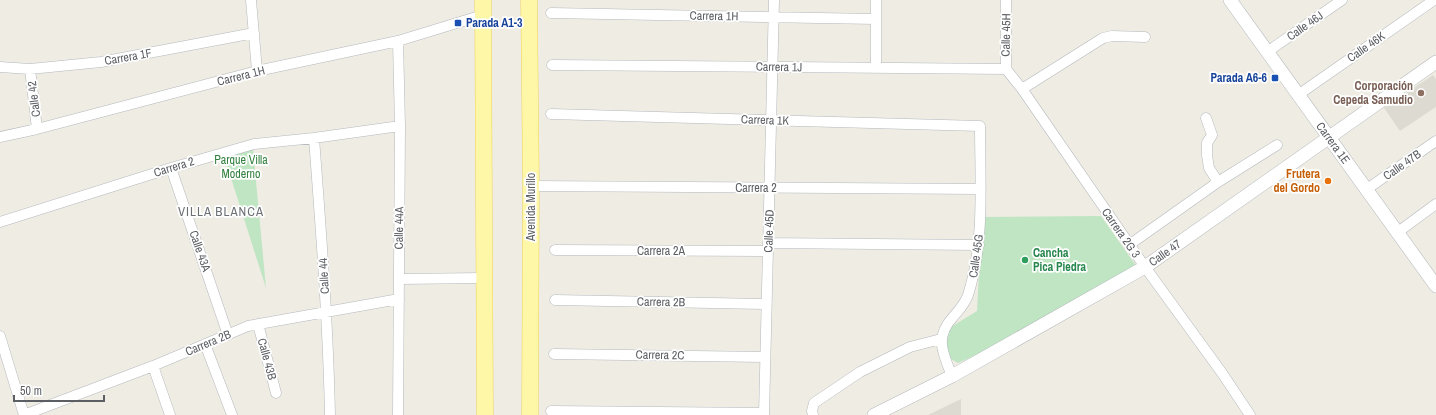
<svg xmlns="http://www.w3.org/2000/svg" width="1436" height="415" font-family="'Archivo Narrow',sans-serif">
  <style>
    .education { fill: #dddbd1 }
    .green { fill: #bfe5c2 }
    .lines { fill: none; stroke-linecap: round; stroke-linejoin: round }
    .minor-casing { stroke: #b5b8bd; stroke-width: 11 }
    .tertiary-casing { stroke: #b5b8bd; stroke-width: 14 }
    .primary-casing { stroke: #f0d259; stroke-width: 17 }
    .minor { stroke: #fff; stroke-width: 10 }
    .tertiary { stroke: #fff; stroke-width: 13 }
    .primary { stroke: #fef7a7; stroke-width: 16 }
    .transit-dot { fill: #1a4fb4; stroke: #fff; stroke-width: 1.5 }
    .education-dot { fill: #8d6e63; stroke: #fff; stroke-width: 1.5 }
    .food-dot { fill: #e8710a; stroke: #fff; stroke-width: 1.5 }
    .leisure-dot { fill: #2e9e5b; stroke: #fff; stroke-width: 1.5 }
    .labels { text-anchor: middle; stroke-width: 3.5; stroke-linejoin: round; paint-order: stroke }
    .street-label { font-size: 12px; fill: #5b5e63; stroke: #fff }
    .transit-label { font-size: 12px; font-weight: bold; fill: #164399; stroke: #fff; text-anchor: start }
    .education-label { font-size: 12px; font-weight: bold; fill: #785e54; stroke: #fff; text-anchor: end }
    .park-label { font-size: 12px; fill: #34813f; stroke: #fff }
    .food-label { font-size: 12px; font-weight: bold; fill: #c56008; stroke: #fff; text-anchor: end }
    .leisure-label { font-size: 12px; font-weight: bold; fill: #27864d; stroke: #fff; text-anchor: start }
    .neighbourhood-label { font-size: 13px; letter-spacing: 1px; fill: #6c7075; stroke: #fff }
  </style>
  <rect width="100%" height="100%" fill="#eeece3"/>
  <path class="education" d="M 1433,75 L 1436,79 L 1436,107 L 1400,131 L 1384,108 Z
    M 961,399 L 961,415 L 928,415 Z"/>
  <path class="green" d="M 253,149 L 266,288 L 224,156 Z
    M 1101,216 L 1137,267 L 978,354 L 958,363 L 951,359 L 947,353 L 945,341 L 951,327 L 977,311 L 982,217 Z"/>
  <g class="lines">
    <defs>
      <path id="minor" d="M 251,0 L 257,71
        M 551,13 L 876,19
        M 1267,52 L 1342,0
        M 552,65 L 1006,69
        M 0,67 L 30,69 L 101,62 L 254,33
        M 876,68 L 876,0
        M 30,69 L 37,129
        M 1006,69 L 1022,89 L 1145,267 L 1222,373 L 1250,415
        M 1006,69 L 1006,0
        M 1022,89 L 1103,38 L 1112,36 L 1145,37
        M 1298,95 L 1434,0
        M 551,114 L 980,126 C 980,181 985,242 968,295 C 965,304 959,310 953,317 C 934,338 943,353 952,376
        M 1206,118 L 1212,135 L 1207,143 L 1207,155 L 1209,168 L 1218,182
        M 0,137 L 37,129 L 257,71 L 398,41 L 483,15
        M 314,138 C 321,230 328,322 330,415
        M 171,168 L 228,335
        M 531,186 L 980,189
        M 1367,189 L 1436,141
        M 0,222 L 171,168 L 254,144 L 314,138 L 400,126
        M 1398,232 L 1436,204
        M 768,243 L 979,245
        M 1129,245 L 1218,182 L 1277,145
        M 555,250 L 768,251
        M 399,279 L 483,278
        M 555,300 L 766,304
        M 258,324 L 276,393
        M 0,336 L 24,415
        M 205,344 L 232,415
        M 554,354 L 765,357
        M 153,366 L 170,415
        M 551,411 L 764,413
        M 24,415 L 153,366 L 248,326 L 399,299
        M 398,415 L 400,126 L 398,41
        M 764,415 L 774,0
        M 813,415 L 812,411 L 814,403 L 860,372 L 910,347 L 941,339"/>
      <path id="tertiary" d="M 1230,0 L 1436,286
        M 874,415 L 952,376 L 1145,267 L 1436,62"/>
      <path id="primary" d="M 483,0 L 485,415
        M 529,0 L 531,186 L 530,415"/>
    </defs>
    <use href="#minor" class="minor-casing"/>
    <use href="#tertiary" class="tertiary-casing"/>
    <use href="#primary" class="primary-casing"/>
    <use href="#minor" class="minor"/>
    <use href="#tertiary" class="tertiary"/>
    <use href="#primary" class="primary"/>
  </g>
  <g class="transit-dot">
    <rect x="454" y="19" width="8" height="8" rx="2"/>
    <rect x="1271" y="74" width="8" height="8" rx="2"/>
  </g>
  <circle class="education-dot" cx="1421" cy="93" r="4"/>
  <circle class="food-dot" cx="1328" cy="181" r="4"/>
  <circle class="leisure-dot" cx="1025" cy="260" r="4"/>
  <g class="labels">
    <g class="street-label">
      <text transform="translate(714 16) rotate(1)" y="4">Carrera 1H</text>
      <text transform="translate(1305 26) rotate(-35)" y="4">Calle 46J</text>
      <text transform="translate(1006 35) rotate(-89)" y="4">Calle 45H</text>
      <text transform="translate(1366 47) rotate(-35)" y="4">Calle 46K</text>
      <text transform="translate(128 57) rotate(-10)" y="4">Carrera 1F</text>
      <text transform="translate(779 67) rotate(1)" y="4">Carrera 1J</text>
      <text transform="translate(241 76) rotate(-14)" y="4">Carrera 1H</text>
      <text transform="translate(34 99) rotate(-97)" y="4">Calle 42</text>
      <text transform="translate(765 120) rotate(2)" y="4">Carrera 1K</text>
      <text transform="translate(1333 143) rotate(54)" y="4">Carrera 1E</text>
      <text transform="translate(1402 165) rotate(-35)" y="4">Calle 47B</text>
      <text transform="translate(174 167) rotate(-17)" y="4">Carrera 2</text>
      <text x="756" y="192">Carrera 2</text>
      <text transform="translate(531 207) rotate(-90)" y="4">Avenida Murillo</text>
      <text transform="translate(399 228) rotate(-89)" y="4">Calle 44A</text>
      <text transform="translate(769 231) rotate(-88)" y="4">Calle 45D</text>
      <text transform="translate(1121 233) rotate(55)" y="4">Carrera 2G 3</text>
      <text transform="translate(200 251) rotate(71)" y="4">Calle 43A</text>
      <text x="661" y="255">Carrera 2A</text>
      <text transform="translate(1165 253) rotate(-35)" y="4">Calle 47</text>
      <text transform="translate(976 256) rotate(-82)" y="4">Calle 45G</text>
      <text transform="translate(324 276) rotate(-93)" y="4">Calle 44</text>
      <text transform="translate(661 302) rotate(1)" y="4">Carrera 2B</text>
      <text transform="translate(208 343) rotate(-23)" y="4">Carrera 2B</text>
      <text transform="translate(660 355) rotate(1)" y="4">Carrera 2C</text>
      <text transform="translate(267 359) rotate(75)" y="4">Calle 43B</text>
    </g>
    <g class="transit-label">
      <text x="466" y="27">Parada A1-3</text>
      <text x="1267" y="82" text-anchor="end">Parada A6-6</text>
    </g>
    <g class="education-label">
      <text x="1413" y="90">Corporación<tspan x="1413" dy="14">Cepeda Samudio</tspan></text>
    </g>
    <g class="park-label">
      <text x="241" y="164">Parque Villa<tspan x="241" dy="14">Moderno</tspan></text>
    </g>
    <g class="food-label">
      <text x="1320" y="178">Frutera<tspan x="1320" dy="14">del Gordo</tspan></text>
    </g>
    <g class="leisure-label">
      <text x="1033" y="257">Cancha<tspan x="1033" dy="14">Pica Piedra</tspan></text>
    </g>
    <g class="neighbourhood-label">
      <text x="221" y="216">VILLA BLANCA</text>
    </g>
  </g>
  <path d="M14 395v6h90v-6" fill="none" stroke="#5b5e63" stroke-width="2"/>
  <text x="20" y="395" font-size="12" fill="#5b5e63" stroke="#ffffff" stroke-width="3" paint-order="stroke">50 m</text>
</svg>
